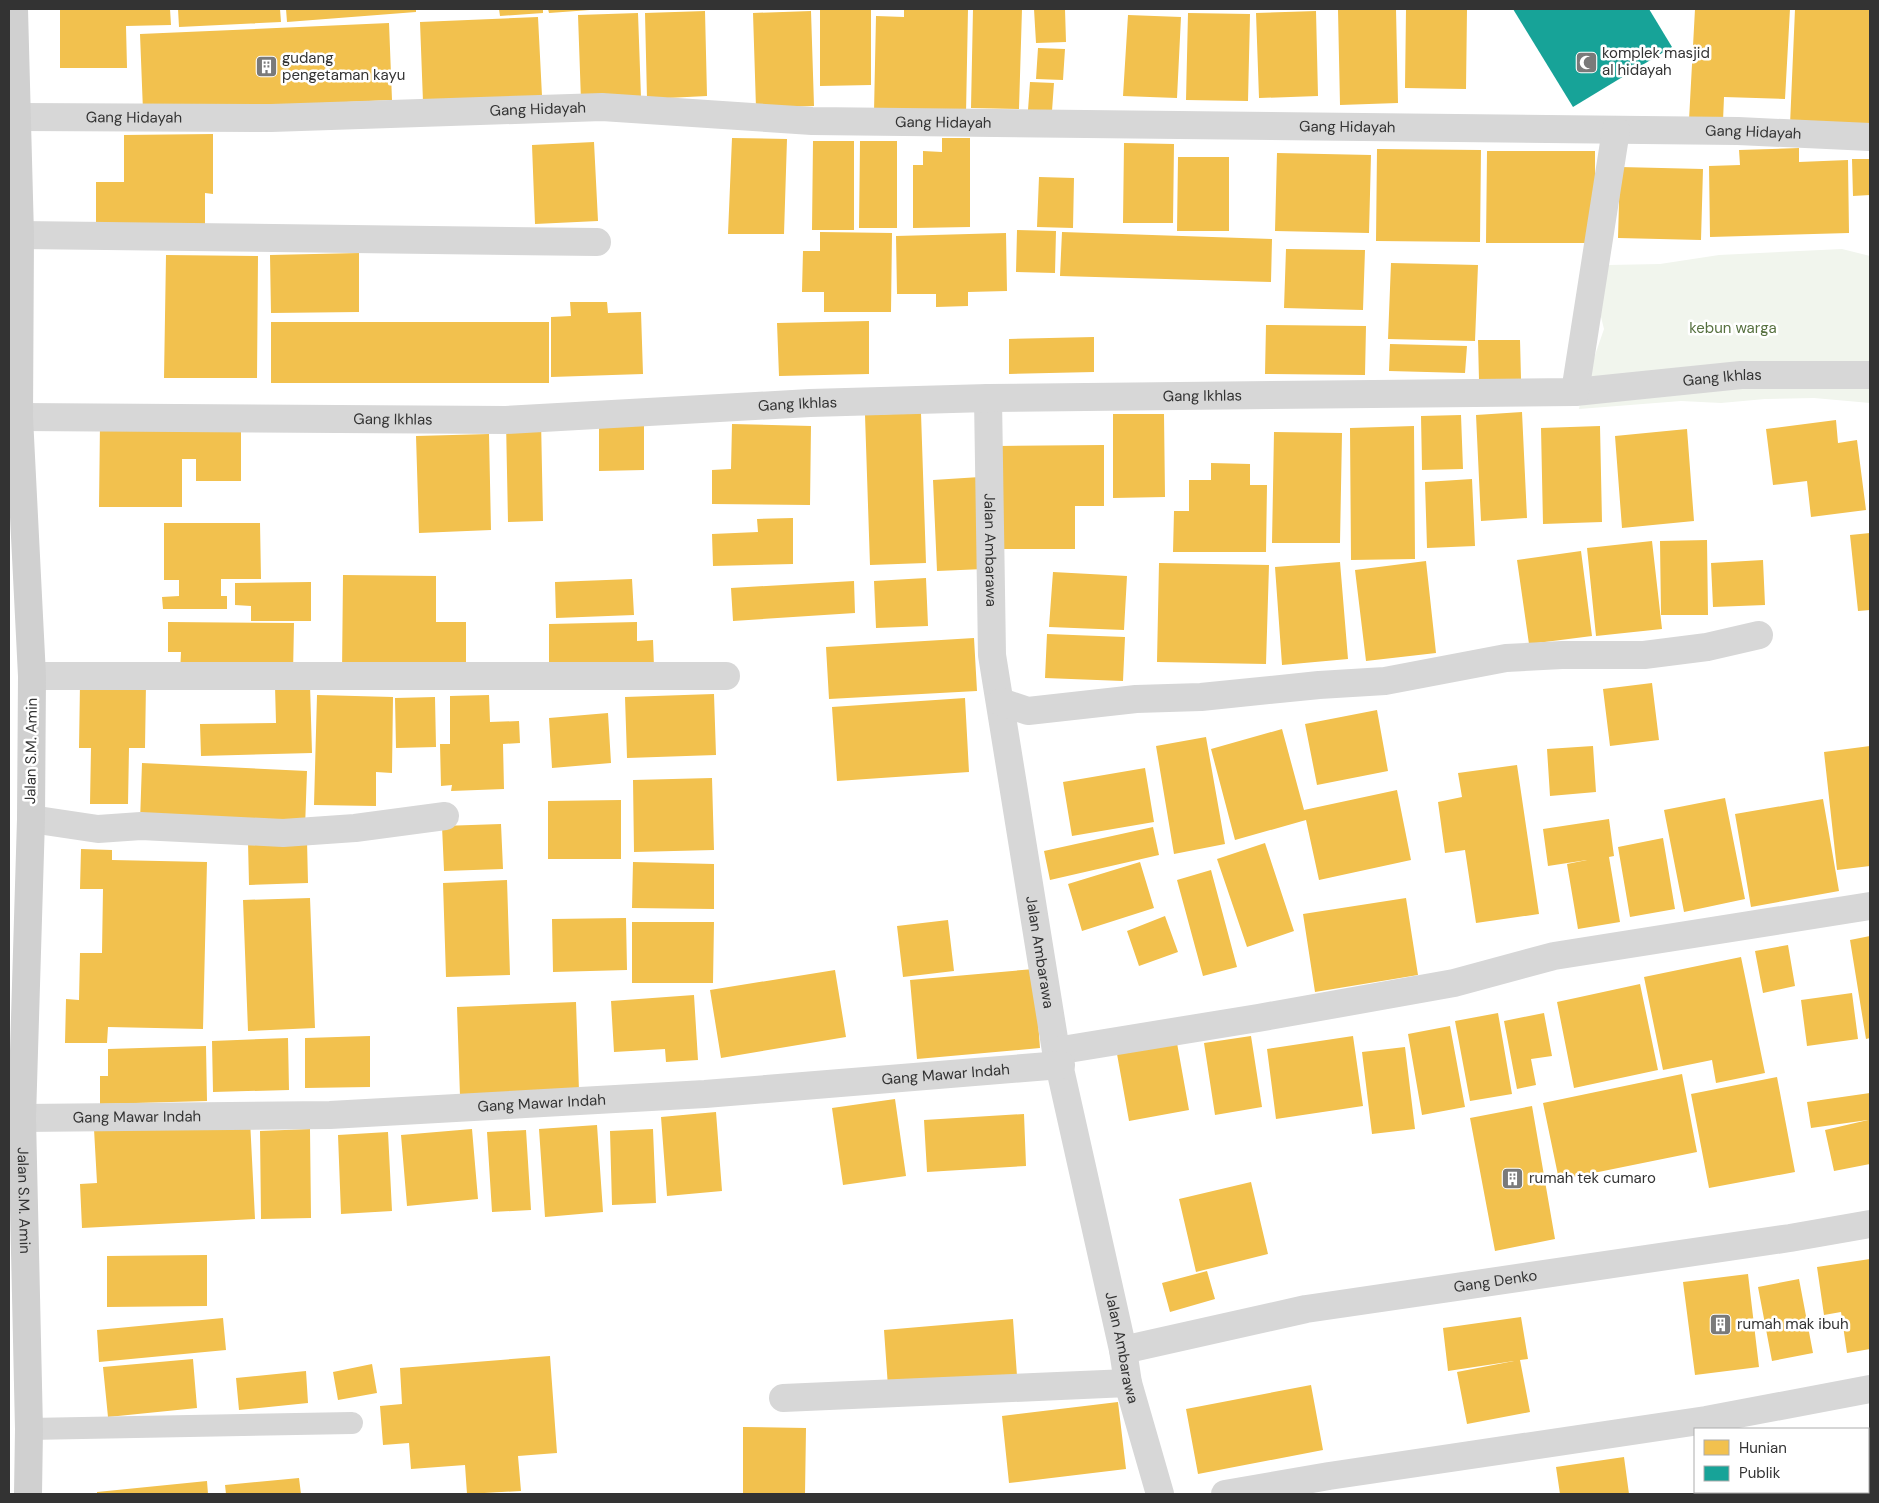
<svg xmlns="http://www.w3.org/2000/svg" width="1879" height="1503" font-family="'DM Sans',sans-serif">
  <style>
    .green { fill: #f1f5ed }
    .homes { fill: #f2c14e }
    .public { fill: #17a398 }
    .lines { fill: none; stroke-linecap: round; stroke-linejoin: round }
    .lane { stroke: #d7d7d7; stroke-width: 22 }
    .street { stroke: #d7d7d7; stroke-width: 28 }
    .secondary { stroke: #d0d0d0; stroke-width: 28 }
    .labels { text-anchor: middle; stroke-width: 5; stroke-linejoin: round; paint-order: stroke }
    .poi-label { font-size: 15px; fill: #333; stroke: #fff; text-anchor: start }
    .street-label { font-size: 15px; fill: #333; stroke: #fff }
    .park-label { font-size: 15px; fill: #56703f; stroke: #fff }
  </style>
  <rect width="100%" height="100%" fill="#fff"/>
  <path class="green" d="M 1842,249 L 1870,256 L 1870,403 L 1814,398 L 1765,399 L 1721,403 L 1681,401 L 1579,409 L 1582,393 L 1604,329 L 1599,309 L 1608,265 L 1660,264 L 1719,255 Z"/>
  <path class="homes" d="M 60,9 L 170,9 L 171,25 L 126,26 L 127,68 L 60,68 Z
    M 178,9 L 280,9 L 281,22 L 179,27 Z
    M 286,9 L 416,9 L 416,12 L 287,22 Z
    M 499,9 L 543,9 L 543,13 L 500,16 Z
    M 548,9 L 590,9 L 590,10 L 549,13 Z
    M 820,9 L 871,9 L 871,85 L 820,86 Z
    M 904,9 L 968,9 L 966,114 L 874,112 L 876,16 L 904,17 Z
    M 973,9 L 1022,9 L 1019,109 L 971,108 Z
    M 1034,9 L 1065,9 L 1066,42 L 1036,43 Z
    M 1396,9 L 1398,103 L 1340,105 L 1338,10 Z
    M 1406,9 L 1467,9 L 1466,89 L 1405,88 Z
    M 1695,9 L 1790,9 L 1785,99 L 1724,97 L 1723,121 L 1689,120 Z
    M 1795,9 L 1870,9 L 1870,128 L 1790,125 Z
    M 705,11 L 707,96 L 647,99 L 645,13 Z
    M 811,11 L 814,106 L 756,108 L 753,13 Z
    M 1316,11 L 1318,96 L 1259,98 L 1256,13 Z
    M 638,13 L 641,98 L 581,101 L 578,15 Z
    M 1188,13 L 1250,14 L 1248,101 L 1186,100 Z
    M 1128,15 L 1181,17 L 1177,98 L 1123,96 Z
    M 538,17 L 542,96 L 423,102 L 420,22 Z
    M 389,23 L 392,100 L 143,111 L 140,34 Z
    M 1038,48 L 1065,49 L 1063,80 L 1036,79 Z
    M 1030,82 L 1054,83 L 1052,111 L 1028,110 Z
    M 213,134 L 213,194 L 205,193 L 205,226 L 96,227 L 96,182 L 124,182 L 124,135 Z
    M 732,138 L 787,139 L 784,234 L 728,234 Z
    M 942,138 L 970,138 L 970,227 L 913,228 L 913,165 L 923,165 L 923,151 L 942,152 Z
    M 813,141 L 854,141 L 854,230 L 812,230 Z
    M 860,141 L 897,141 L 897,228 L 859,228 Z
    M 594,142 L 598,221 L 535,224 L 532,145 Z
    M 1124,143 L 1174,144 L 1173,223 L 1123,223 Z
    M 1799,148 L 1799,162 L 1848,160 L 1849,233 L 1710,237 L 1709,166 L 1740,165 L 1739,150 Z
    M 1377,149 L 1481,150 L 1480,242 L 1376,241 Z
    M 1487,151 L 1595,151 L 1595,243 L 1486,243 Z
    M 1277,153 L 1371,155 L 1369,233 L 1275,231 Z
    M 1178,157 L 1229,157 L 1229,231 L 1177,231 Z
    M 1852,159 L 1870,159 L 1870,195 L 1853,196 Z
    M 1620,167 L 1703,169 L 1701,240 L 1618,238 Z
    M 1039,177 L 1074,178 L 1073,228 L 1037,227 Z
    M 1017,230 L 1056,231 L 1055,273 L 1016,272 Z
    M 820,232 L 892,233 L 891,312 L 824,312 L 824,292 L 802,292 L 803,251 L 820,251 Z
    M 1062,232 L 1272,239 L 1271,282 L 1060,276 Z
    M 1006,233 L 1007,291 L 968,292 L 968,306 L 936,307 L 936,294 L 897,294 L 896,236 Z
    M 1286,249 L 1365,250 L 1363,310 L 1284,308 Z
    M 359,253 L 359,312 L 271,313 L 270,255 Z
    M 166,255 L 258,256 L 257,378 L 164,378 Z
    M 1391,263 L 1478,265 L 1475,341 L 1388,339 Z
    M 570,302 L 607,302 L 608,313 L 641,312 L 643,374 L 551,377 L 551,317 L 571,316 Z
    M 869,321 L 869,374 L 779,376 L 777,323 Z
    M 271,322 L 549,322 L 549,383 L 271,383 Z
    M 1266,325 L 1366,326 L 1365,375 L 1265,374 Z
    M 1094,337 L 1094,372 L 1009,374 L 1009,339 Z
    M 1478,340 L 1520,340 L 1521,379 L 1479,380 Z
    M 1390,344 L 1467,346 L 1465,373 L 1389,371 Z
    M 1522,412 L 1527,518 L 1481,521 L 1476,415 Z
    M 921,413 L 926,563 L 870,565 L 865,415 Z
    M 1113,414 L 1164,414 L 1165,497 L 1113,498 Z
    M 1461,415 L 1463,469 L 1422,470 L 1421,416 Z
    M 644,416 L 644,470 L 599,471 L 599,417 Z
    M 541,419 L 543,521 L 508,522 L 506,421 Z
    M 1836,420 L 1838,443 L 1857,440 L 1866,510 L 1811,517 L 1807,481 L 1773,485 L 1766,429 Z
    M 100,422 L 241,422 L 241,481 L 196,481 L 196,459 L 182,459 L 182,507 L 99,507 Z
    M 732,424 L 811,426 L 810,505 L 712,504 L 712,470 L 731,469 Z
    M 1414,426 L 1415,559 L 1351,560 L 1350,428 Z
    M 1600,426 L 1602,522 L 1543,524 L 1541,428 Z
    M 1687,429 L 1694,521 L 1622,528 L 1615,436 Z
    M 1274,432 L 1342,433 L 1340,543 L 1272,543 Z
    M 489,434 L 491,530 L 419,533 L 416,436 Z
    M 1104,445 L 1104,506 L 1075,506 L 1075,549 L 999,549 L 999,446 Z
    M 1211,463 L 1250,464 L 1250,485 L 1267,485 L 1266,552 L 1173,552 L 1174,511 L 1189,511 L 1189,480 L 1211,480 Z
    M 980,477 L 984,569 L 937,571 L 933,480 Z
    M 1472,479 L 1475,546 L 1427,548 L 1425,482 Z
    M 793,518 L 793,564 L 713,566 L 712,534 L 758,532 L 757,519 Z
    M 164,523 L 260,523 L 261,579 L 221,579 L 221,596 L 227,596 L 227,609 L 163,609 L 162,597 L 179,596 L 179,580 L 164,580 Z
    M 1870,533 L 1870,610 L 1858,611 L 1850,535 Z
    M 1707,540 L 1708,615 L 1661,615 L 1660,541 Z
    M 1652,541 L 1662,629 L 1596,636 L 1587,548 Z
    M 1581,551 L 1592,636 L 1529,644 L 1517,560 Z
    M 1763,560 L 1765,605 L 1713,607 L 1711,563 Z
    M 1426,561 L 1436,653 L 1366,661 L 1355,570 Z
    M 1340,562 L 1348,659 L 1282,665 L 1275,567 Z
    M 1159,563 L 1269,565 L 1266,664 L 1157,662 Z
    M 1053,572 L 1127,576 L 1124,630 L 1049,627 Z
    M 343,575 L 436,576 L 436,622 L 466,622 L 466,674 L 342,673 Z
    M 926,578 L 928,626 L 876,628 L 874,581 Z
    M 632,579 L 634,615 L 556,618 L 555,582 Z
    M 854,581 L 855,613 L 733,621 L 731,588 Z
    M 311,582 L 311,621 L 251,621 L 251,606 L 235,605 L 235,583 Z
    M 168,622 L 294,623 L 293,674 L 180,673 L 181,652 L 168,652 Z
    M 637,622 L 637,641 L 653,640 L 654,667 L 549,669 L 549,624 Z
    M 1047,634 L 1125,637 L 1123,681 L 1045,678 Z
    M 974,638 L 977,691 L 829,699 L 826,647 Z
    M 80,683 L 146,683 L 145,748 L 129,748 L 128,804 L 90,804 L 91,748 L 79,748 Z
    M 1652,683 L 1659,740 L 1610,746 L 1603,689 Z
    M 310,685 L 312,753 L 201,756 L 200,724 L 276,723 L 275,686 Z
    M 714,694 L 716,755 L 627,758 L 625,697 Z
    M 317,695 L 393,697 L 392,773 L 376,772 L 376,806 L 314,805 Z
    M 489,695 L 490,722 L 519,721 L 520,743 L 503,744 L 504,789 L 451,791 L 452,785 L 441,786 L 440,744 L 450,744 L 450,696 Z
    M 435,697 L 436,747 L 396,748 L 395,698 Z
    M 965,698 L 969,772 L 837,781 L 832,707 Z
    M 1377,710 L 1388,771 L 1317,785 L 1305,724 Z
    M 608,713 L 611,763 L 552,768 L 549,718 Z
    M 1282,729 L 1304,810 L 1397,790 L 1411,860 L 1319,880 L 1306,820 L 1235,840 L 1211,749 Z
    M 1206,737 L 1225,844 L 1174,854 L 1156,746 Z
    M 1593,746 L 1596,792 L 1550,796 L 1547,749 Z
    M 1870,746 L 1870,866 L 1837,870 L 1824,752 Z
    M 142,763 L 307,771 L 305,828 L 140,822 Z
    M 1517,765 L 1539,914 L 1476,923 L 1465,850 L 1445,853 L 1438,802 L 1462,797 L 1458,773 Z
    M 1145,768 L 1154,822 L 1072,836 L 1063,782 Z
    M 712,778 L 714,850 L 634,852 L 633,780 Z
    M 1725,798 L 1745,899 L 1684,912 L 1664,810 Z
    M 1823,799 L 1839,891 L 1751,907 L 1735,814 Z
    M 621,800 L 621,859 L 548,859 L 548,801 Z
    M 1609,819 L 1614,856 L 1609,857 L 1620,922 L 1578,929 L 1567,864 L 1587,860 L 1548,866 L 1543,829 Z
    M 501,824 L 503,869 L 444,871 L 442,826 Z
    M 1153,827 L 1159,855 L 1050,880 L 1044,851 Z
    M 1663,838 L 1675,909 L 1630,917 L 1618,847 Z
    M 307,840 L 308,883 L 249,885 L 248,842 Z
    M 1265,843 L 1294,931 L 1247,947 L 1217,859 Z
    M 81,849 L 112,850 L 112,860 L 207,862 L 203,1029 L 108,1027 L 107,1043 L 65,1043 L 66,999 L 79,1000 L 80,953 L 102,953 L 103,889 L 80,889 Z
    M 633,862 L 714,864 L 714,909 L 632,908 Z
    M 1140,862 L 1154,908 L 1082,931 L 1068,884 Z
    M 1211,870 L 1237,967 L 1203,976 L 1177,880 Z
    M 507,880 L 510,975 L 446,977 L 443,883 Z
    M 310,898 L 315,1028 L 248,1031 L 243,900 Z
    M 1406,898 L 1418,975 L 1315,992 L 1303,914 Z
    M 1165,916 L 1178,952 L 1139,966 L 1127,931 Z
    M 626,918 L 627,970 L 553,972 L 552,919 Z
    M 948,920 L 954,971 L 903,977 L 897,926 Z
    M 632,922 L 714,922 L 713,983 L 632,983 Z
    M 1870,936 L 1870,1038 L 1866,1039 L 1850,940 Z
    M 1788,945 L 1795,986 L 1763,993 L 1755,951 Z
    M 1741,957 L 1765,1073 L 1716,1083 L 1712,1060 L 1663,1070 L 1644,977 Z
    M 1034,969 L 1040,1048 L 917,1059 L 910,980 Z
    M 835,970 L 846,1037 L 721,1058 L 710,990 Z
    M 1640,984 L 1658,1070 L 1574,1088 L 1557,1002 Z
    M 1852,993 L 1858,1039 L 1807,1046 L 1801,1000 Z
    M 694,995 L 698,1060 L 666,1062 L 665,1049 L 614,1052 L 611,1001 Z
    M 576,1002 L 579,1091 L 460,1096 L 457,1007 Z
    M 1498,1013 L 1512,1094 L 1470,1101 L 1455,1021 Z
    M 1544,1013 L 1552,1056 L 1531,1059 L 1536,1085 L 1517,1089 L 1504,1021 Z
    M 1450,1026 L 1465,1107 L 1422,1115 L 1408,1034 Z
    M 370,1036 L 370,1087 L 305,1088 L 305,1038 Z
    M 1251,1036 L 1262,1107 L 1215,1115 L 1204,1043 Z
    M 1353,1036 L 1363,1106 L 1276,1119 L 1267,1049 Z
    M 288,1038 L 289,1090 L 213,1092 L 212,1041 Z
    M 1177,1043 L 1189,1110 L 1129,1121 L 1117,1054 Z
    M 206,1046 L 207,1101 L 100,1104 L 100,1076 L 108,1076 L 108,1049 Z
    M 1405,1047 L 1415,1129 L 1372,1134 L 1362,1052 Z
    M 1682,1074 L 1697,1152 L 1559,1180 L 1543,1103 Z
    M 1777,1077 L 1795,1172 L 1709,1188 L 1691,1094 Z
    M 1870,1093 L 1870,1164 L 1834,1171 L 1825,1130 L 1868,1120 L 1811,1128 L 1807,1102 Z
    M 895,1099 L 906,1176 L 843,1185 L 832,1108 Z
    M 1532,1106 L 1555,1239 L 1495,1251 L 1470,1118 Z
    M 716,1112 L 722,1191 L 667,1196 L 661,1117 Z
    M 1024,1114 L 1026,1166 L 927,1172 L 924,1120 Z
    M 250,1120 L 255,1219 L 82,1228 L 80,1184 L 97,1183 L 94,1129 Z
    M 597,1125 L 603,1212 L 545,1217 L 539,1129 Z
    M 310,1129 L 311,1218 L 261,1219 L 260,1131 Z
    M 472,1129 L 478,1199 L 407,1206 L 401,1135 Z
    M 653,1129 L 656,1203 L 612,1205 L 610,1131 Z
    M 526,1130 L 531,1210 L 492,1212 L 487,1132 Z
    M 388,1132 L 392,1211 L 341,1214 L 338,1135 Z
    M 1251,1182 L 1268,1254 L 1196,1272 L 1179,1199 Z
    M 207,1255 L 207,1306 L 107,1307 L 107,1256 Z
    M 1870,1259 L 1870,1349 L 1847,1353 L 1841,1312 L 1824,1315 L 1817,1267 Z
    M 1207,1271 L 1215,1299 L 1170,1312 L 1162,1283 Z
    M 1748,1274 L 1759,1367 L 1695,1375 L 1683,1282 Z
    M 1799,1279 L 1813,1353 L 1772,1361 L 1758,1287 Z
    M 1521,1317 L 1528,1359 L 1520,1360 L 1530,1412 L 1467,1424 L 1457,1372 L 1514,1361 L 1448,1371 L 1443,1328 Z
    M 223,1318 L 226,1350 L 99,1362 L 97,1330 Z
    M 1013,1319 L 1017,1376 L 888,1387 L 884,1330 Z
    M 550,1356 L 557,1453 L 518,1456 L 521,1491 L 467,1494 L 465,1465 L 411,1469 L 409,1443 L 383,1445 L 380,1406 L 402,1404 L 400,1368 Z
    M 193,1359 L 197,1408 L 108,1417 L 103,1367 Z
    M 372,1364 L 377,1393 L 338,1400 L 333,1372 Z
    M 306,1371 L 308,1403 L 239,1410 L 236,1378 Z
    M 1311,1385 L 1323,1450 L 1198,1474 L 1186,1409 Z
    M 1118,1402 L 1126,1469 L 1009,1483 L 1002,1416 Z
    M 743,1427 L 806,1428 L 805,1494 L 743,1494 Z
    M 1624,1457 L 1629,1494 L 1560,1494 L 1556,1467 Z
    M 299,1478 L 301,1494 L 226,1494 L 225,1485 Z
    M 207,1481 L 208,1494 L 97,1494 L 97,1492 Z
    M 1707,1492 L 1767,1492 L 1768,1494 L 1707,1494 Z
    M 1798,1492 L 1849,1492 L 1849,1494 L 1798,1494 Z"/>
  <path class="public" d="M 1513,9 L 1649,9 L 1672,47 L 1573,107 Z"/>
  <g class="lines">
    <path class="lane" d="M 29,1429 L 352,1423"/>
    <g class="street">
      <path id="s1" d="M 16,117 L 271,118 L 602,107 L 812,121 L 1738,131 L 1870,137"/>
      <path d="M 20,235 L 597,242"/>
      <path id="s2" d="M 1575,392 L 1741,375 L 1870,375"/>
      <path id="s3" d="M 988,398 L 992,655 L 1056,1051 L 1123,1350 L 1128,1383 L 1160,1494"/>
      <path id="s4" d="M 19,417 L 506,420 L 810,403 L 988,398 L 1575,392 L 1616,130"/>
      <path d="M 32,676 L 726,676"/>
      <path d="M 1001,702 L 1028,711 L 1136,699 L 1201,697 L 1319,685 L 1385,681 L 1506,658 L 1562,655 L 1644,655 L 1707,647 L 1759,635"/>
      <path d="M 31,819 L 98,829 L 141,826 L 283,833 L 355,828 L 445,816"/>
      <path d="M 1056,1051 L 1258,1018 L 1454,983 L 1554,956 L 1870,906"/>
      <path id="s5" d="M 22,1118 L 330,1115 L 705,1094 L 1061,1065"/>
      <path id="s6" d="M 1123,1350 L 1306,1309 L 1790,1238 L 1870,1224"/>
      <path d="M 783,1398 L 1128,1383"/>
      <path d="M 1225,1494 L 1329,1476 L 1706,1420 L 1870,1389"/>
    </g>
    <path class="secondary" id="s7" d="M 14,9 L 20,235 L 19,417 L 32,676 L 31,819 L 22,1118 L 29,1429 L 28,1494"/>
  </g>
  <defs>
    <symbol id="mosque-square" viewBox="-11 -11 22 22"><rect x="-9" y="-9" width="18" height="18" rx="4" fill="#7a7a7a" stroke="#fff"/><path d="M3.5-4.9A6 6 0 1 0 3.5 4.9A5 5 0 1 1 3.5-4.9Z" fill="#fff"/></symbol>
    <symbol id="building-square" viewBox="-11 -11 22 22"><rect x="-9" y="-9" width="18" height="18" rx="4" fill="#7a7a7a" stroke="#fff"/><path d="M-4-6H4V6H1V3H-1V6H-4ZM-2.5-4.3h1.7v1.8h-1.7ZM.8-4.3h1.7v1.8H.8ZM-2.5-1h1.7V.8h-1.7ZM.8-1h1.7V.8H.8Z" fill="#fff"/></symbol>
  </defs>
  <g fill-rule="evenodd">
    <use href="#mosque-square" x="1574" y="50" width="25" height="25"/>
    <use href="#building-square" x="254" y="54" width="25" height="25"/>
    <use href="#building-square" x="1500" y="1166" width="25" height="25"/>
    <use href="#building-square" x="1708" y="1312" width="25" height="25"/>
  </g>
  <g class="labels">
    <g class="poi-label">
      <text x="1602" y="58">komplek masjid<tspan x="1602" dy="17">al hidayah</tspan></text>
      <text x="282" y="63">gudang<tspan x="282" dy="17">pengetaman kayu</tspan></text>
      <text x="1529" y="1183">rumah tek cumaro</text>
      <text x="1737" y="1329">rumah mak ibuh</text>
    </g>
    <g class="street-label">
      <text dy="5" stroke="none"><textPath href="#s1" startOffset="522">Gang Hidayah</textPath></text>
      <text dy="5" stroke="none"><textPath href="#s1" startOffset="118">Gang Hidayah</textPath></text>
      <text dy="5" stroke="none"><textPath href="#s1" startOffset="928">Gang Hidayah</textPath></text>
      <text dy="5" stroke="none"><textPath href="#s1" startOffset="1332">Gang Hidayah</textPath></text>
      <text dy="5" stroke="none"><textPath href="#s1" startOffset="1738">Gang Hidayah</textPath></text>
      <text dy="5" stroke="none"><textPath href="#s2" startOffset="148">Gang Ikhlas</textPath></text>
      <text dy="5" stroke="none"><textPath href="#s4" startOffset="1184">Gang Ikhlas</textPath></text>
      <text dy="5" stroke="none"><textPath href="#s4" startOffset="779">Gang Ikhlas</textPath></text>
      <text dy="5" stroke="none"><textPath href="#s4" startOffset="374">Gang Ikhlas</textPath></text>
      <text dy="5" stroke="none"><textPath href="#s3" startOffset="152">Jalan Ambarawa</textPath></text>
      <text transform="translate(31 751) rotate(-89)" y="5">Jalan S.M. Amin</text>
      <text dy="5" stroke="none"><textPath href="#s3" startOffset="558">Jalan Ambarawa</textPath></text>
      <text dy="5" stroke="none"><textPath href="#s5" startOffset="925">Gang Mawar Indah</textPath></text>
      <text dy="5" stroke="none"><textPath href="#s5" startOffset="520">Gang Mawar Indah</textPath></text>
      <text dy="5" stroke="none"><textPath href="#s5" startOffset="115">Gang Mawar Indah</textPath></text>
      <text dy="5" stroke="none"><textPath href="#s7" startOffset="1192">Jalan S.M. Amin</textPath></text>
      <text dy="5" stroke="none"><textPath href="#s6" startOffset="379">Gang Denko</textPath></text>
      <text dy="5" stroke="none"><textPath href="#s3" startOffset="962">Jalan Ambarawa</textPath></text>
    </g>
    <g class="park-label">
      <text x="1733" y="333">kebun warga</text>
    </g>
  </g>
  <rect width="1879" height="1503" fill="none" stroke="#333333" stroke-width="20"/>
  <rect x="1694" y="1428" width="175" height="65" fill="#ffffff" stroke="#adadad"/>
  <rect x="1704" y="1440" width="25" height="15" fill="#f2c14e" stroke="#adadad"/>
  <text x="1739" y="1453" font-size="15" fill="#333333">Hunian</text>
  <rect x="1704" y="1466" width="25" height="15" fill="#17a398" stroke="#adadad"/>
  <text x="1739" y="1478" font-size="15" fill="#333333">Publik</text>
</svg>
